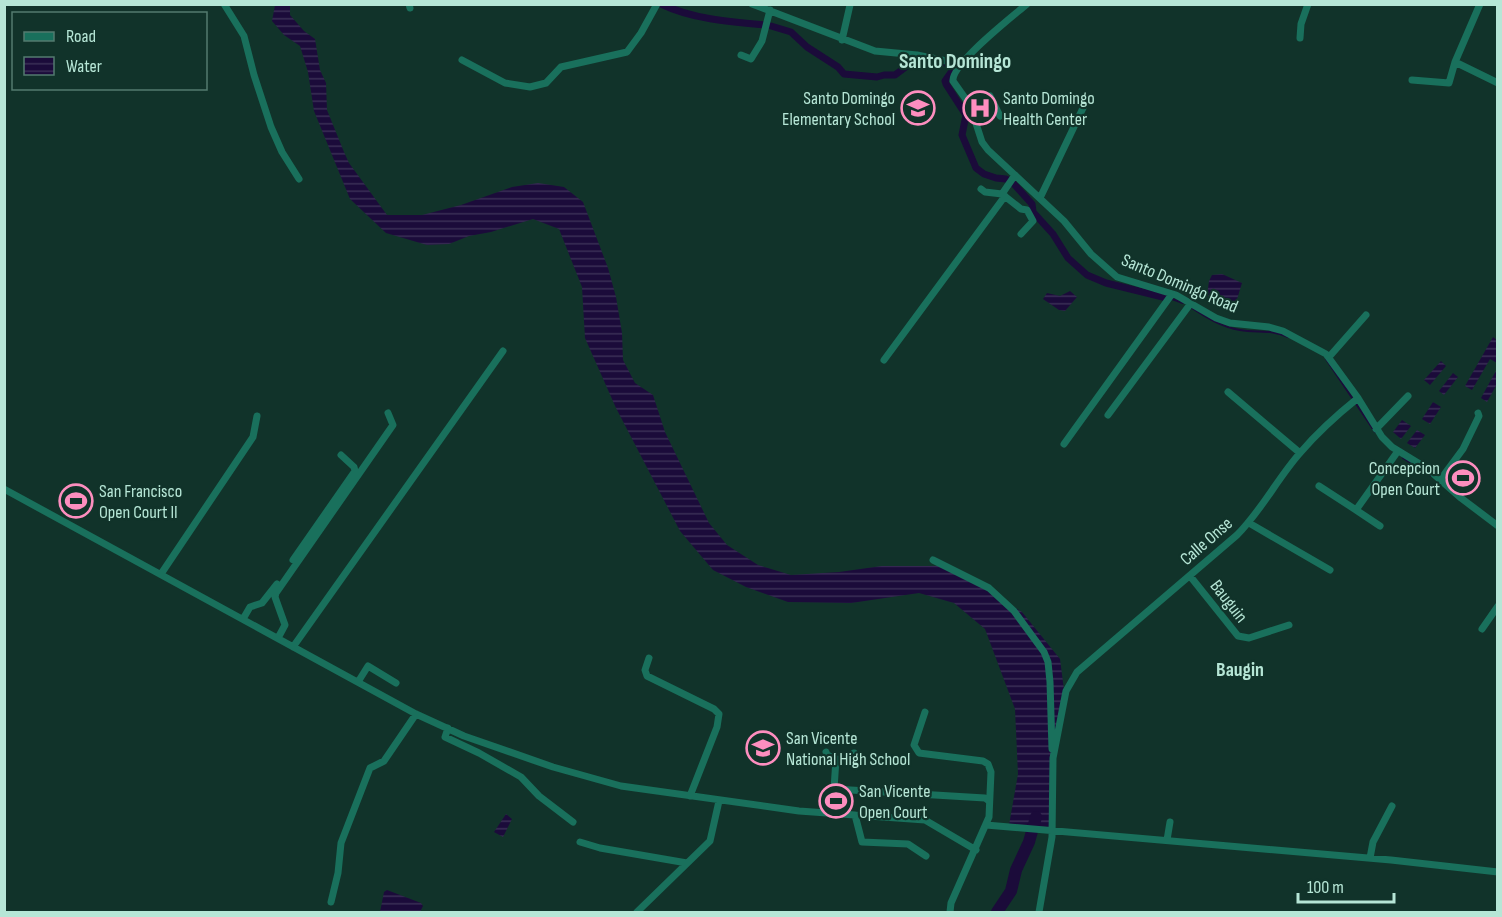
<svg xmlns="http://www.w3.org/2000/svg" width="1502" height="917" font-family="'Sofia Sans Condensed',sans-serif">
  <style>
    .pitch { fill: #555934 }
    .water { fill: url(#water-rules) }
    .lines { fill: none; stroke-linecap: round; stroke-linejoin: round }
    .stream { stroke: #1b0b3a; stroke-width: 2 }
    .canal { stroke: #1b0b3a; stroke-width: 7 }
    .river { stroke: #1b0b3a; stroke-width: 12 }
    .minor { stroke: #19705c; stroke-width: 7 }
    .labels { text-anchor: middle; stroke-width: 4.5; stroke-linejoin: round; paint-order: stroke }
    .poi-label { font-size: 18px; fill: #b6e6d6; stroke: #11332a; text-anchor: start }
    .street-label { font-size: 18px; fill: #b6e6d6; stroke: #11332a }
    .neighbourhood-label { font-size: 20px; font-weight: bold; fill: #b6e6d6; stroke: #11332a }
    .quarter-label { font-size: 21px; font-weight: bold; fill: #b6e6d6; stroke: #11332a }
  </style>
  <defs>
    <pattern id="water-rules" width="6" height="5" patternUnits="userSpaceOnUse" patternTransform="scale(1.5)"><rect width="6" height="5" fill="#1b0b3a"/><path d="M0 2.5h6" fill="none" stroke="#3a2f56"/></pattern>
  </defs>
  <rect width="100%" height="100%" fill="#11332a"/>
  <path class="pitch" d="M 1455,462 L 1481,481 L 1471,494 L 1445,475 Z
    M 822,793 L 851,794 L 850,810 L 821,808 Z"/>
  <path class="water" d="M 275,5 L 290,5 L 290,15 L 304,31 L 315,39 L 320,70 L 326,83 L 327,110 L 344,152 L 349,163 L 387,215 L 422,215 L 461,205 L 512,187 L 538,183 L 564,187 L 583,202 L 608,268 L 616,297 L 622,333 L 623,360 L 635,383 L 653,395 L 665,432 L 709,523 L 727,545 L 758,565 L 791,575 L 839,572 L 882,566 L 944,566 L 975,582 L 1022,612 L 1060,659 L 1064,690 L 1058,722 L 1050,827 L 1009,825 L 1018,774 L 1015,709 L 985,629 L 954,603 L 919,593 L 851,603 L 788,602 L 746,587 L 713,570 L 680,531 L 616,408 L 585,338 L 582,287 L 559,229 L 533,219 L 491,232 L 469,236 L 449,244 L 427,245 L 386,233 L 350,199 L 314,111 L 308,72 L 300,46 L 284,35 L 272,21 Z
    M 1222,274 L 1242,283 L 1234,309 L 1207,296 L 1209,281 L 1212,275 Z
    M 1070,291 L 1077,297 L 1065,311 L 1059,310 L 1043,299 L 1047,293 L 1060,296 Z
    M 1493,337 L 1497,340 L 1497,363 L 1490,359 L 1472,390 L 1465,386 Z
    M 1441,361 L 1446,366 L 1430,385 L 1424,380 Z
    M 1497,369 L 1497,384 L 1487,402 L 1481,398 Z
    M 1453,373 L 1458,377 L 1444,395 L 1439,391 Z
    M 1433,402 L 1441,407 L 1430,424 L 1422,419 Z
    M 1402,420 L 1411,426 L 1401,439 L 1393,432 Z
    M 1417,430 L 1425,435 L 1415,448 L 1407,443 Z
    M 506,814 L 512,819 L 503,837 L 494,832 Z
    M 387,890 L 421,903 L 423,906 L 420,912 L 380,912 L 384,892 Z"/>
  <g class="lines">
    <path class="stream" d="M 1172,299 L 1183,303
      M 1192,308 C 1207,318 1222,327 1240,330 C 1257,333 1272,329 1288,337
      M 1326,359 L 1375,432
      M 1403,458 L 1431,476"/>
    <path class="canal" d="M 661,4 C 692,19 730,22 765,25
      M 771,26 L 791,32 L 807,47 L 838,67 L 844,74 L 877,77 L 884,75 L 895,75 L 915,60 L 932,61
      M 943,62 L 952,66 L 952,71 L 945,81 L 946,84 L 966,115 L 962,135 L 976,168 L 984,174 L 996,178 L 1006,179 L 1013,183 L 1032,204 L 1033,212 L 1053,234 L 1068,258 L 1087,275 L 1106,283 L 1167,298"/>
    <path class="river" d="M 997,912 L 1011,891 L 1016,870 L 1029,842 L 1036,817"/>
    <path class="minor" d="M 224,4 L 244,36 L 254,75 L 271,127 L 282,152 L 299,179
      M 409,4 L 410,8
      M 752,4 L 875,51 L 917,55 L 961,64
      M 1027,4 C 1012,17 951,64 953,81 L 970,105 L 982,142 L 988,150 L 1064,221 L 1091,254 L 1117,277 L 1176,295 L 1216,318 L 1230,323 L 1269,327 L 1283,331 L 1326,354 L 1358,398 L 1382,437 L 1392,447 L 1428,469 L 1461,498 L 1498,526
      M 1300,38 L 1301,24 L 1308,4
      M 842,40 L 850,5
      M 741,55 L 751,59 L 762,41 L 770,10
      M 462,60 L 505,83 L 530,87 L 546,83 L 561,67 L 627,52 L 641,33 L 657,4
      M 1455,62 L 1498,83
      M 1412,80 L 1449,83 L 1455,62 L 1480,4
      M 970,105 L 990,96 L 1000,116
      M 1015,175 L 1002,194 L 1021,209 L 1027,210 L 1033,221 L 1021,234
      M 981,189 L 985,192 L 1002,194
      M 1040,198 L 1083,108
      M 1329,357 L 1366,315
      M 884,360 L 1005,196
      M 1228,392 L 1300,453
      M 1108,415 L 1191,303
      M 1376,429 L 1408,396
      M 1064,444 L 1172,294
      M 1440,480 L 1463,449 L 1479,416 L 1478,413
      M 1319,486 L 1356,510 L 1398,451
      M 4,489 L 416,714 L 464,736 L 553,767 L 621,786 L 799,811 L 925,820 L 976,850
      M 1356,510 L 1380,526
      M 1249,523 L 1330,570
      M 293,560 L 355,471 L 354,467 L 341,455
      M 933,560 L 989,588 L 1014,611 L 1044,652 L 1048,662 L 1050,682 L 1052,749
      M 161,574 L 253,437 L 257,416
      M 1190,576 L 1238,636 L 1249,638 L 1289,625
      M 243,619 L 250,607 L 262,603 L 277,584
      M 1482,629 L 1498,606
      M 278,638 L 285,625 L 275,597 L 276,593 L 393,425 L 388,413
      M 293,647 L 503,351
      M 649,658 L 645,670 L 647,676 L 714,709 L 719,714 L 717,727 L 690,796
      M 358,682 L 368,666 L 396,683
      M 925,712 L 914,745 L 919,753 L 983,761 L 988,764 L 991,772 L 989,817 L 951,903 L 950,912
      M 448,728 L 445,737 L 479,753 L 521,777 L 539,796 L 573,822
      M 826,752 L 827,755 L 836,759
      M 854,753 L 853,760 L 836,759 L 834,789 L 985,798 L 989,801
      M 855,815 L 862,842 L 908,844 L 926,856
      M 986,825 L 1391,860 L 1498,872
      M 1167,840 L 1170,822
      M 580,842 L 600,848 L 687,863
      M 1370,858 L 1373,842 L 1392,806
      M 331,902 L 338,873 L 341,843 L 370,768 L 384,761 L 416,714
      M 637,912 L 710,841 L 719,801
      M 1039,912 L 1052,837 L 1053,758 L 1066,691 L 1077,672 L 1237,535 C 1262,510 1277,479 1300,453 C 1317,433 1338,414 1358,398"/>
  </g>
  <defs>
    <symbol id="school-ring" viewBox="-11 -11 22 22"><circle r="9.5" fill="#11332a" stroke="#fd8ebf" stroke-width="1.5"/><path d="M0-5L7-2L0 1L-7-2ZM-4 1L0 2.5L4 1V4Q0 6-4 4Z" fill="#fd8ebf"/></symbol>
    <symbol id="hospital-ring" viewBox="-11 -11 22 22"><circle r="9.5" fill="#11332a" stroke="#fd8ebf" stroke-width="1.5"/><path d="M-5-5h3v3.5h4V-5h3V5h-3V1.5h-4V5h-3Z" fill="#fd8ebf"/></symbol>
    <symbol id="stadium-ring" viewBox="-11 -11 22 22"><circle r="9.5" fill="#11332a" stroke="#fd8ebf" stroke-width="1.5"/><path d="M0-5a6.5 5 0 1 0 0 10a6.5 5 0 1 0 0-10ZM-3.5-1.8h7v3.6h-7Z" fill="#fd8ebf"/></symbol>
  </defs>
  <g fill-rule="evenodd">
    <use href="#school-ring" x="899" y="89" width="38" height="38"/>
    <use href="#hospital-ring" x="961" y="89" width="38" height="38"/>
    <use href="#stadium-ring" x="1444" y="459" width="38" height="38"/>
    <use href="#stadium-ring" x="57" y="482" width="38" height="38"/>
    <use href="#school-ring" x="744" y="729" width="38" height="38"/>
    <use href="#stadium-ring" x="817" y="782" width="38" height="38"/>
  </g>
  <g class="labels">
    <g class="poi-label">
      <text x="895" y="104" text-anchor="end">Santo Domingo<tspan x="895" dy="21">Elementary School</tspan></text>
      <text x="1003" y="104">Santo Domingo<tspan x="1003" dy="21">Health Center</tspan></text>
      <text x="1440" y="474" text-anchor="end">Concepcion<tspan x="1440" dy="21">Open Court</tspan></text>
      <text x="99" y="497">San Francisco<tspan x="99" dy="21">Open Court II</tspan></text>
      <text x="786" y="744">San Vicente<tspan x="786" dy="21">National High School</tspan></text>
      <text x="859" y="797">San Vicente<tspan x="859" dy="21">Open Court</tspan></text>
    </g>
    <g class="street-label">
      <text transform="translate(1180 283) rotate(23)" y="6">Santo Domingo Road</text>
      <text transform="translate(1206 541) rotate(-41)" y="6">Calle Onse</text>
      <text transform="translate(1229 601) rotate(52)" y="6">Bauguin</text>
    </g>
    <g class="neighbourhood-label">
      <text x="1240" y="676">Baugin</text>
    </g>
    <g class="quarter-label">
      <text x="955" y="68">Santo Domingo</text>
    </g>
  </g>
  <rect width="1502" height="917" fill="none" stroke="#b6e6d6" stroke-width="12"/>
  <rect x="12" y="12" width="195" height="78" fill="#11332a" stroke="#537b6f" stroke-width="1.5"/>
  <rect x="24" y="32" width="30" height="9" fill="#19705c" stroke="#537b6f" stroke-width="1.5"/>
  <text x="66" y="42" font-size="18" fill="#b6e6d6">Road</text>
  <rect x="24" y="57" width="30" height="18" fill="url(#water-rules)" stroke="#537b6f" stroke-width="1.5"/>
  <text x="66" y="72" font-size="18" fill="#b6e6d6">Water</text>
  <path d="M1298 893v9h96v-9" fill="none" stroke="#b6e6d6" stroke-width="3"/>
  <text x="1307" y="893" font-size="18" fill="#b6e6d6" stroke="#11332a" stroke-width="4.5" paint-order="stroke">100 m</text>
</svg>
